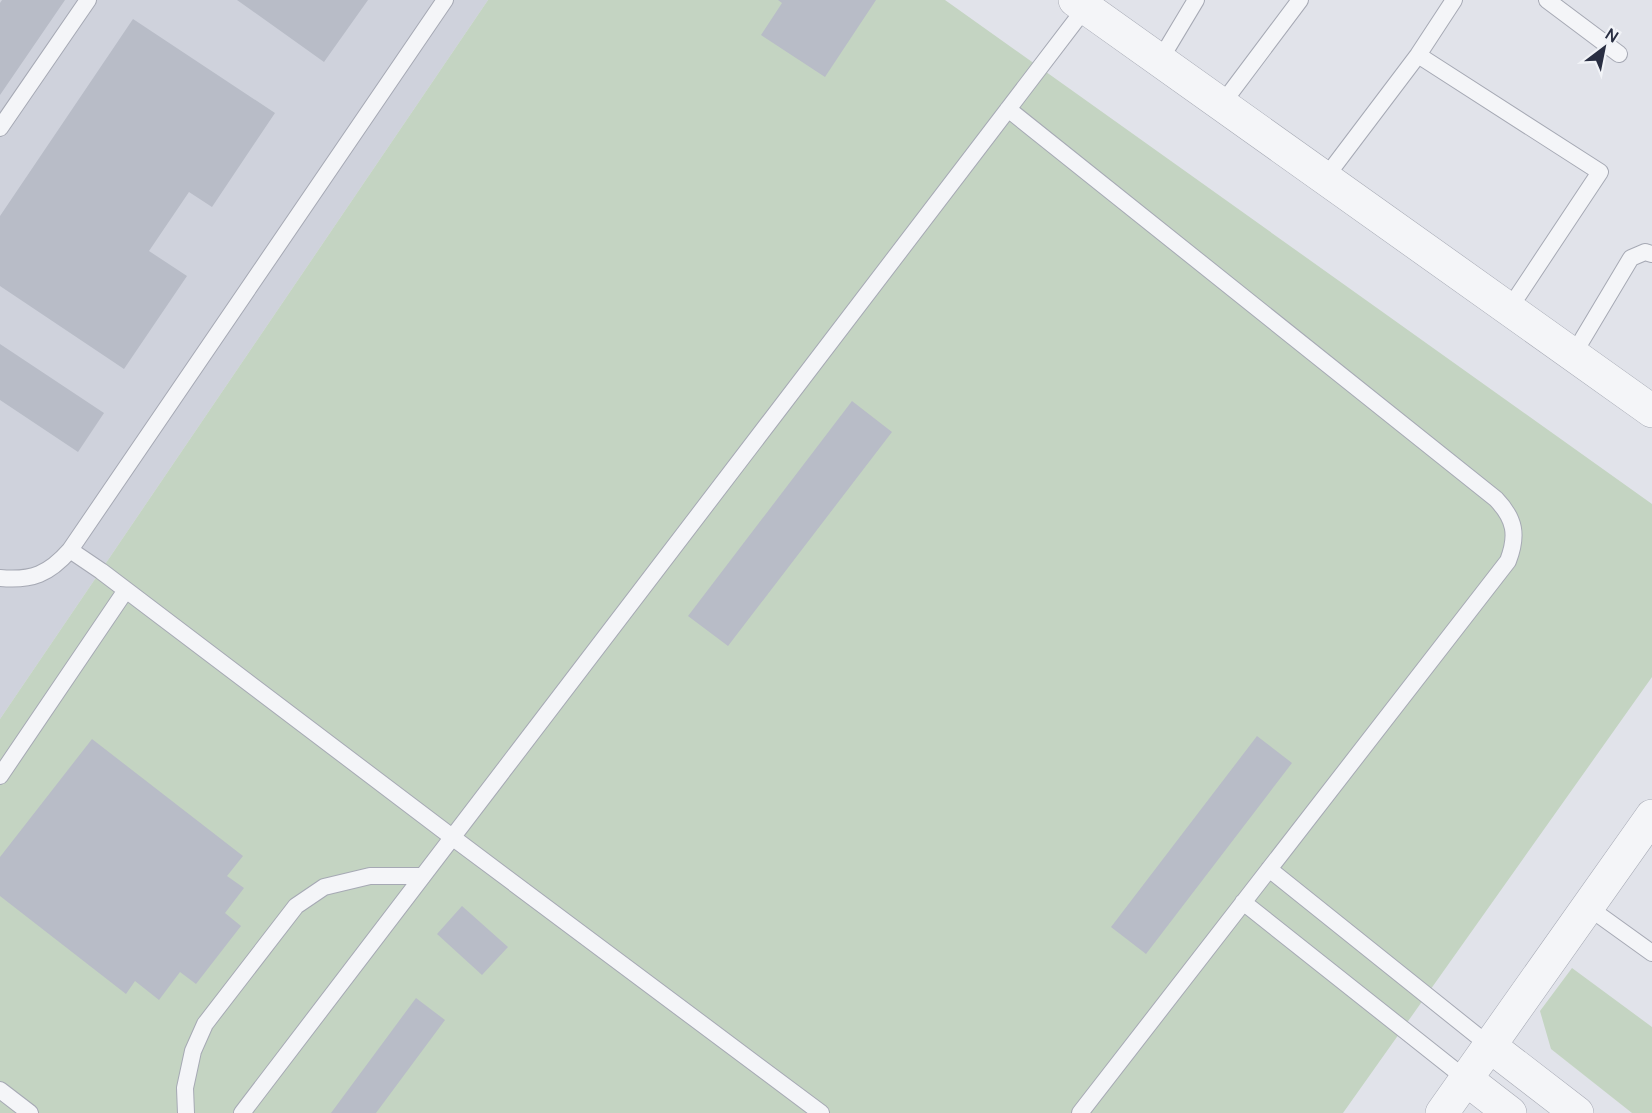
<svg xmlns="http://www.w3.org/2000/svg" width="1652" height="1113" font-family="Manrope,sans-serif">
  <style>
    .built { fill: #cfd2dc }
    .green { fill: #c4d4c2 }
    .building { fill: #b8bcc7 }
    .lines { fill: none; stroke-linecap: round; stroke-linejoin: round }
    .service-casing { stroke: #a6a9b4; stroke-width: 18 }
    .tertiary-casing { stroke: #a6a9b4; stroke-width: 34 }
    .service { stroke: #f4f5f8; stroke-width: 16 }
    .tertiary { stroke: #f4f5f8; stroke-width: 33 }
  </style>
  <rect width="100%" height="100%" fill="#e1e3ea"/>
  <path class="built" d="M 0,0 L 488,0 L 0,719 Z"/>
  <path class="green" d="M 488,0 L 945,0 L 1652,504 L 1652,677 L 1343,1113 L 0,1113 L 0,719 Z
    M 1572,968 L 1652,1027 L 1652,1113 L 1632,1113 L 1551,1049 L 1540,1011 Z"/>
  <path class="building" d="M 2,0 L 65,0 L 0,95 L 0,3 Z
    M 237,0 L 368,0 L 324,62 Z
    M 778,0 L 876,0 L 825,77 L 761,35 L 782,3 Z
    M 133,19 L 275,113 L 212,207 L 189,192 L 149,251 L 187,276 L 124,369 L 0,286 L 0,216 Z
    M 0,344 L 104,413 L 78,452 L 0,400 Z
    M 852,401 L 892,432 L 728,646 L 688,616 Z
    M 1257,736 L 1292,763 L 1146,954 L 1111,927 Z
    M 92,739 L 243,856 L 227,876 L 244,888 L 225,913 L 241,926 L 196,984 L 180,972 L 159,1000 L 135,981 L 126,994 L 0,896 L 0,857 Z
    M 462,906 L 508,947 L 482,975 L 437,934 Z
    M 416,998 L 445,1020 L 376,1113 L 331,1113 Z"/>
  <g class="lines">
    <defs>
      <path id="service" d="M 1547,0 L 1619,54
        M 1418,55 L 1600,172 L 1509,309
        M 1160,60 L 1196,0
        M 1222,104 L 1300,0
        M 1008,109 L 1496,499 C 1515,519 1518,535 1508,561 L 1080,1113
        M 0,128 L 88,0
        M 1325,178 L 1418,55 L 1454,0
        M 1573,355 L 1631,258 L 1645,252 L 1652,254
        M 70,550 L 101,571 L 452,837 L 821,1113
        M 0,578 C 32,581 49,574 70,550 L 445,0
        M 0,776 L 126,590
        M 1269,869 L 1490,1046
        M 1243,902 L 1466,1079
        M 1588,907 L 1652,953
        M 0,1090 L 30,1113
        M 186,1113 L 185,1088 L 193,1051 L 205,1024 L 296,906 L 324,887 L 370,876 L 423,876
        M 242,1113 L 1086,7"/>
      <path id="tertiary" d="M 1075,0 L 1652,411
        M 1490,1046 L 1577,1113
        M 1466,1079 L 1510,1113
        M 1442,1113 L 1652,816"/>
    </defs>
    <use href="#service" class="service-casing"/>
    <use href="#tertiary" class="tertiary-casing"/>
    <use href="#service" class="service"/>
    <use href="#tertiary" class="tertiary"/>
  </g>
  <g transform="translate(1604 48) rotate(32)" stroke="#f1f3f7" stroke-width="4.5" paint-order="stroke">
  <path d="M0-4.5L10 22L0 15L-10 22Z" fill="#292e42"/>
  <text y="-9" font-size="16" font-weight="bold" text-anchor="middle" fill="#292e42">N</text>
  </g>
</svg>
